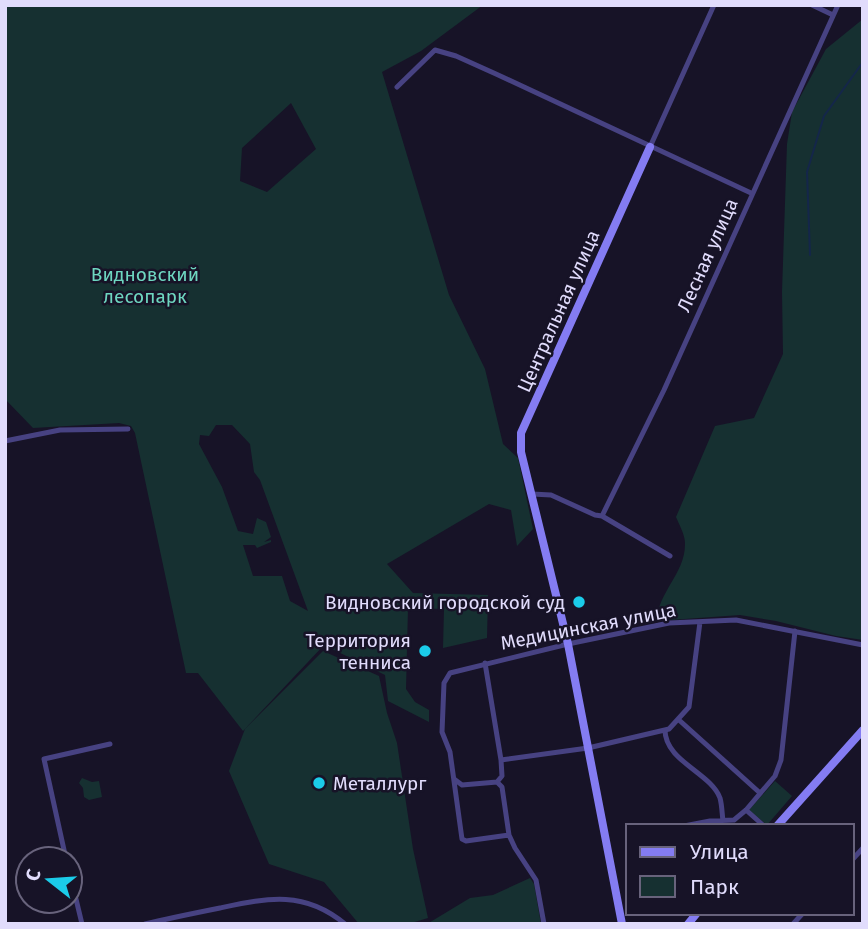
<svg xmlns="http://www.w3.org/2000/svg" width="868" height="929" font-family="'Fira Sans',sans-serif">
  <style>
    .green { fill: #163031; fill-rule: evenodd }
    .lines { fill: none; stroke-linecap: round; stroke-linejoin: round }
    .stream { stroke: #14264a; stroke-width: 2 }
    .street { stroke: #474282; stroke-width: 5 }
    .secondary { stroke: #847cf2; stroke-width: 8 }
    .poi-dot { fill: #1bcce9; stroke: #171327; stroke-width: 2.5 }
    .labels { text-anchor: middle; stroke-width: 5; stroke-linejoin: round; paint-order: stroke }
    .street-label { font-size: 19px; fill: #e1dcfc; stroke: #171327 }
    .park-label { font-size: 19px; fill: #6ed6c0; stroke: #171327 }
    .poi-label { font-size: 19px; fill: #e1dcfc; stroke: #171327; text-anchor: end }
  </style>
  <rect width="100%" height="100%" fill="#171327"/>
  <path class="green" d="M 5,5 L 483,5 L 421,51 L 382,72 L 449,295 L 485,369 L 503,444 L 518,458 L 533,529 L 517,546 L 511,510 L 489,504 L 387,564 L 413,593 L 488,595 L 487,638 L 443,648 L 444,609 L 408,608 L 406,689 L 415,702 L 429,710 L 429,722 L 388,701 L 385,675 L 324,645 L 243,731 L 198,673 L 186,673 L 135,433 L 131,426 L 119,423 L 33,428 L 5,399 ZM 291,103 L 316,149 L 267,192 L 240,181 L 242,148 ZM 216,425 L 232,425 L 250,444 L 254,472 L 260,480 L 308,611 L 290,601 L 282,576 L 253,576 L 243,545 L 255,545 L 257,548 L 271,542 L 271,540 L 264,542 L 271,537 L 266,522 L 257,518 L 253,534 L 238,531 L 222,487 L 199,444 L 200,435 L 209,436 Z
    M 863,19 L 863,640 L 836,636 L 776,621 L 740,615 L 657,621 C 657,593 686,573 685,543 C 685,535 679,524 676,517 L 715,426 L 754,418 L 783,354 L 782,292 L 787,144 L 792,112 L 826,49 Z
    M 323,651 L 379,676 L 387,713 L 397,743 L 413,849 L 428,918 L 408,924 L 359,924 L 324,882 L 269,864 L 229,771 L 245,729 Z
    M 82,778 L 92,782 L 99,781 L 102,797 L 89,800 L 84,797 L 83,788 L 79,783 Z
    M 775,781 L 792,796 L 767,825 L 749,810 Z
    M 530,878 L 534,884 L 541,924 L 427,924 L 470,898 L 493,895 Z"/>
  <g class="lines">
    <path class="stream" d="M 810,255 L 807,172 L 824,116 L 863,62"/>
    <path class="street" d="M 812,5 L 833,15
      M 397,87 L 435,50 L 456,56 L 496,74 L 751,193
      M 650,147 L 714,5
      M 5,441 L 60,430 L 128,429
      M 532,494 L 551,495 L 595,515 L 602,516 L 670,556
      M 602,516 L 664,390 L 838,5
      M 485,663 L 501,760 L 502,776 L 497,782 L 502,787 L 509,835 L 515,848 L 536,880 L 544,924
      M 679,720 L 760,793
      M 665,730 C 665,761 711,773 720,798 C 722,805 722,814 723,821
      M 501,760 L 588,748 L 669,729 L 689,707 L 700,622
      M 454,779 L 462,785 L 497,782
      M 746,810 L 764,826
      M 684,826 L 710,821 L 734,820 L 746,810 L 775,776 L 781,760 L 795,631
      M 509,835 L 466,841 L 462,839 L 450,752 L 442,732 L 444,683 L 450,673 L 568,644 L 669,623 L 736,620 L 863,645
      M 66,859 L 44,759 L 110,744
      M 852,860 L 863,848
      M 70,874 L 82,924
      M 145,924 C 170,918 195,913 220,908 C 268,898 304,890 345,924
      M 793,924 L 803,913"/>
    <path class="secondary" d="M 777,826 L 863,730
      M 622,924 L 568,644 L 521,452 L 521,433 L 650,147
      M 688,924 L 697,913"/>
  </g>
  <g class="poi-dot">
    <circle cx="579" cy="602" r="7"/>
    <circle cx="425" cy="651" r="7"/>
    <circle cx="319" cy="783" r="7"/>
  </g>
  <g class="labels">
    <g class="street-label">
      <text transform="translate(707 255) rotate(-66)" y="7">Лесная улица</text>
      <text transform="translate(558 311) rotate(-66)" y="7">Центральная улица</text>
      <text transform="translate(588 626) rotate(-11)" y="7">Медицинская улица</text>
    </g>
    <g class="park-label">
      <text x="145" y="281">Видновский<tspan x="145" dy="22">лесопарк</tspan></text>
    </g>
    <g class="poi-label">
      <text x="565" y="609">Видновский городской суд</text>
      <text x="411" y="647">Территория<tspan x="411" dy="22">тенниса</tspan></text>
      <text x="333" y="790" text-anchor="start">Металлург</text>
    </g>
  </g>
  <rect width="868" height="929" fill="none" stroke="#e1dcfc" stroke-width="14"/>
  <rect x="626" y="824" width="228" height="91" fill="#171327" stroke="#68637c" stroke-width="2"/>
  <rect x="640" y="847" width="35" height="10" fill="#847cf2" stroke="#68637c" stroke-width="2"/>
  <text x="690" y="859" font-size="21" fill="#e1dcfc">Улица</text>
  <rect x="640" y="876" width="35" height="21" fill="#163031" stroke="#68637c" stroke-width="2"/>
  <text x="690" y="894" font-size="21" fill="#e1dcfc">Парк</text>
  <g transform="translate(49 880) rotate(287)"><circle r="33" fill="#171327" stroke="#68637c" stroke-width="2"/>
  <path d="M0-5L12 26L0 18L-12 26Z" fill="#1bcce9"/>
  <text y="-10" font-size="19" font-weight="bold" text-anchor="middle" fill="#e1dcfc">С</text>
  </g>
</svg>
